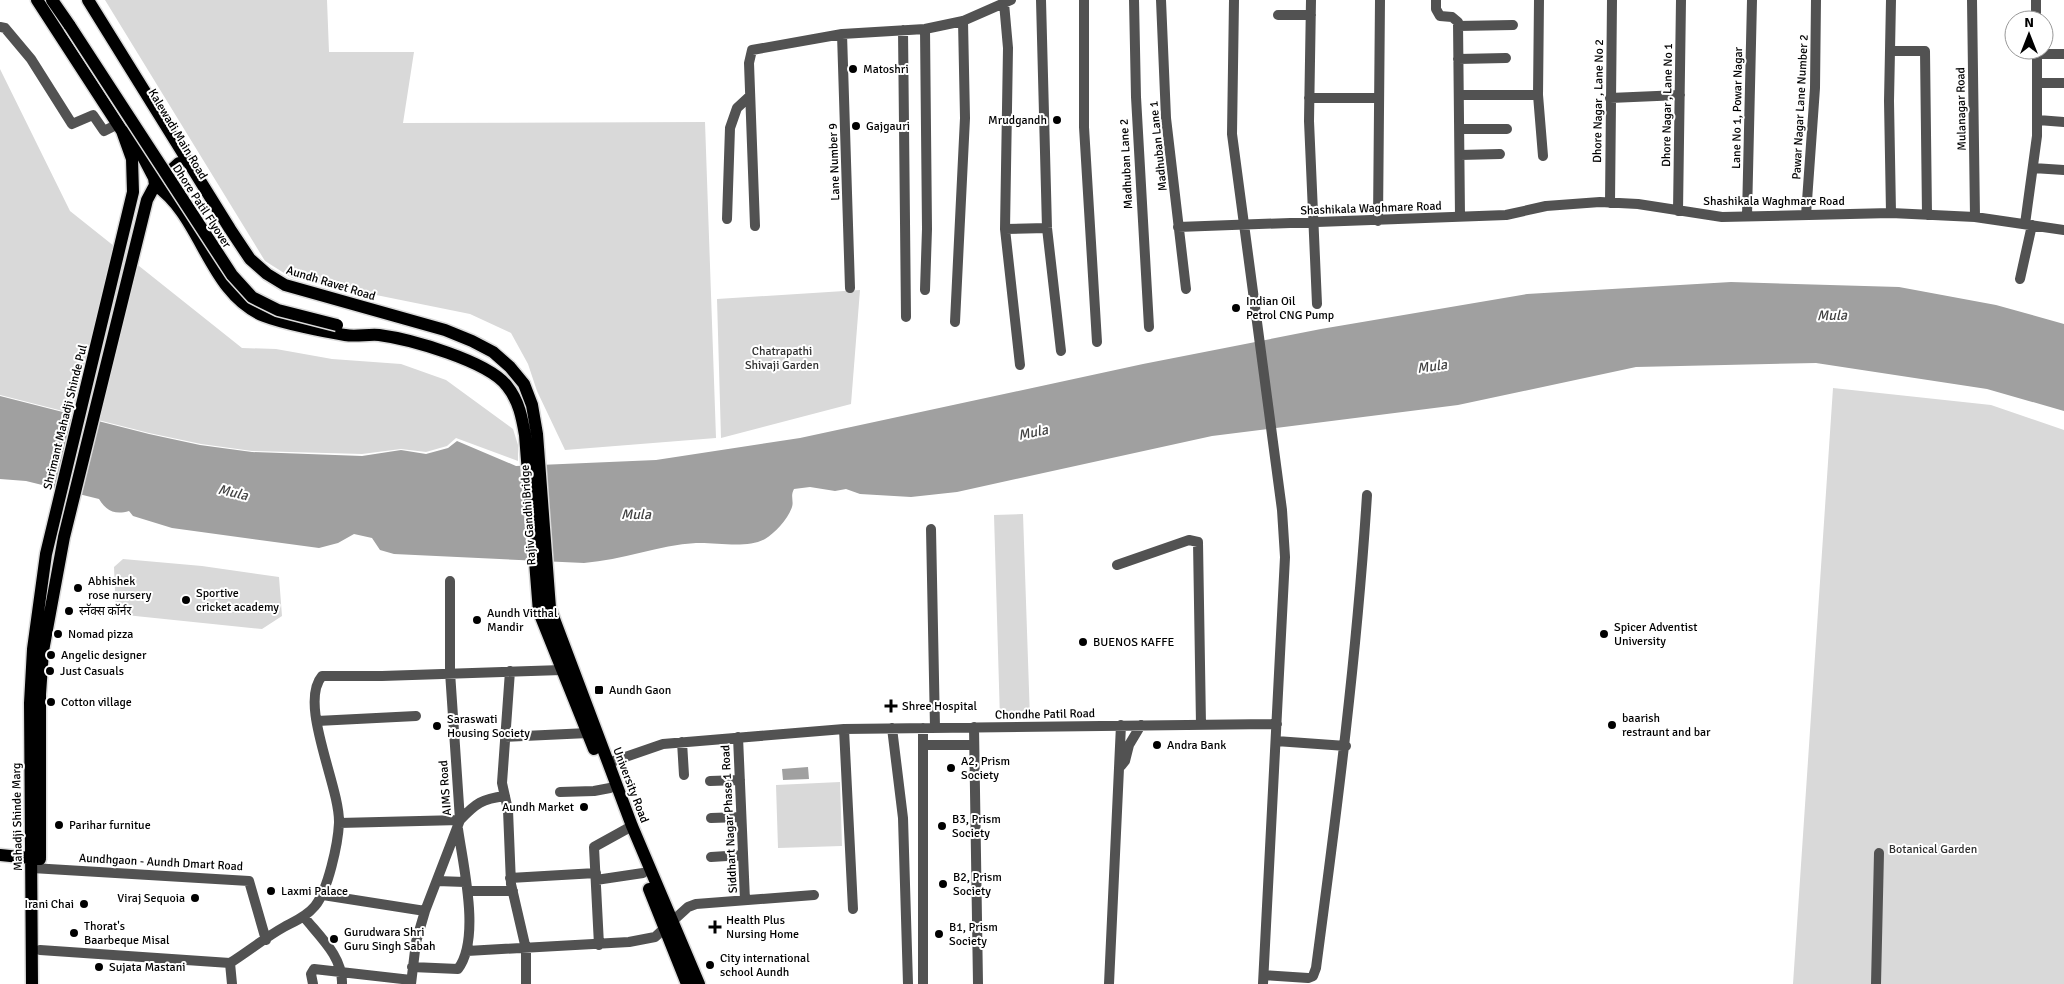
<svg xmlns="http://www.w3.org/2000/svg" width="2064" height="984" font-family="Signika,'Noto Sans Devanagari',sans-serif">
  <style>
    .green { fill: #d9d9d9 }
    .water { fill: #a0a0a0 }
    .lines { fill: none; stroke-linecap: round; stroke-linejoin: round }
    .major-casing { stroke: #dbdbdb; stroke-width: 15 }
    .minor { stroke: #525252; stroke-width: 10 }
    .major { stroke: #000; stroke-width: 12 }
    .major-bridge-casing { stroke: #dbdbdb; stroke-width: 15; stroke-linecap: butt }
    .major-bridge { stroke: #000; stroke-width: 12 }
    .poi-dot { fill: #000; stroke: #fff; stroke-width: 2 }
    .labels { text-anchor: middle; stroke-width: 4; stroke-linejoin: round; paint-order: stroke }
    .poi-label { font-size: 12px; fill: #000; stroke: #fff; text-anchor: start }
    .street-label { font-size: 12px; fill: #000; stroke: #fff }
    .park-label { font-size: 12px; fill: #303030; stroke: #fff }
    .water-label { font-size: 14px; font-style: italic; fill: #414141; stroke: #fff }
  </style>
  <rect width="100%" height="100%" fill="#fff"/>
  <path class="green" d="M 105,0 L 327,0 L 329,52 L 414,52 L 403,123 L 705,122 L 716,438 L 565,450 L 537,391 L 528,364 L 511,333 L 470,314 L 292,278 L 265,261 Z
    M 0,69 L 70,211 L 242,348 L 276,349 L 332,359 L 401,364 L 446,380 L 513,429 L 518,445 L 518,461 L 456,438 L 447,446 L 426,452 L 401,449 L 362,454 L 252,451 L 201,444 L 149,433 L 0,395 Z
    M 860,290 L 851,404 L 721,438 L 717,299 Z
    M 1833,388 L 1991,405 L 2064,430 L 2064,984 L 1793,984 Z
    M 1023,514 L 1030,719 L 1000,720 L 994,515 Z
    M 123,559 L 202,566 L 279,577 L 282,616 L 262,629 L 116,614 L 114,567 Z
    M 840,782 L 842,846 L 778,848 L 776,785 Z"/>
  <path class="water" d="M 1731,282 L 1899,287 L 1996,305 L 2064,324 L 2064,411 L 1987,389 L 1816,363 L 1636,367 L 1458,405 L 1212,436 L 957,492 L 911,497 L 860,494 L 846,489 L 835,491 L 810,487 L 794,489 C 790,496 794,501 792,507 C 788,519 775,533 765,539 C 747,549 715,542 696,543 C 659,545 622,560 584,563 L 394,554 L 380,550 L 372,538 L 354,534 L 338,543 L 319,548 L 172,528 L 133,516 L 129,511 C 115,515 106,511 99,499 L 26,481 L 0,479 L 0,396 L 149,434 L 200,445 L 252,452 L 362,456 L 401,450 L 426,454 L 448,448 L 457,441 L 516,466 L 656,460 L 800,438 L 1143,364 L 1321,329 L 1527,294 Z
    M 808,767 L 809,779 L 783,780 L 782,769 Z"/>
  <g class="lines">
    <defs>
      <path id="major" d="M 52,0 L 70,26
        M 88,0 L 230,229 L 250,259 L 267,274 L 285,285 L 445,330 L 472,341 L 493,352 L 510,367 L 524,384 L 532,405 L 537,434 L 550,608 L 632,826 L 699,984
        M 125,132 L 131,134 L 154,178 L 155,185
        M 155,185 C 202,216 208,293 264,316 C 282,323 325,332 345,335 C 356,337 368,334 379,335 C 410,339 488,361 507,386 C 519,401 522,418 525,435 L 539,612 L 594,749
        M 0,855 L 40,859
        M 40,858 L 40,694 L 43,651 L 64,537 L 147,200 L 155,185 L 179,163
        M 649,889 L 687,984
        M 32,984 L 30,703 L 33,649 L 46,554 L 133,192 L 132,159 L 122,131 L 37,0"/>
    </defs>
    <use href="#major" class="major-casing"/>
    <path class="minor" d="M 1041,0 L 1047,228 L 1061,351
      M 1084,0 L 1084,127 L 1097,342
      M 1134,0 L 1136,97 L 1149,327
      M 1161,0 L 1166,118 L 1186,289
      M 1234,0 L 1232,134 L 1282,510 L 1285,557 L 1263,984
      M 1311,0 L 1309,121 L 1317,304
      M 1436,0 L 1436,9 L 1440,16 L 1452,17 L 1458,22 L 1460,217
      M 1539,0 L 1538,95 L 1543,156
      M 1972,0 L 1975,217
      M 2036,0 L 2036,20
      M 1004,3 L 1008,48 L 1005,229 L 1020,365
      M 1278,15 L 1311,15
      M 1458,26 L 1513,25
      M 0,27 L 5,28 L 31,59 L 72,124 L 93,115 L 104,131 L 118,124
      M 925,29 L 927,229 L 925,290
      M 903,30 L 906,317
      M 842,34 L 850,288
      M 1890,51 L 1925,51 L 1927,215
      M 2037,54 L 2064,54
      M 1458,59 L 1506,58
      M 2037,83 L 2064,83
      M 1459,95 L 1538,95
      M 1309,98 L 1379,98
      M 1610,98 L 1680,95
      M 2038,120 L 2064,122
      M 1459,129 L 1507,129
      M 1460,155 L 1500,154
      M 2033,168 L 2064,170
      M 1610,203 L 1612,0
      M 1678,211 L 1681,0
      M 1891,213 L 1889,101 L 1891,0
      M 1806,215 L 1815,88 L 1816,0
      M 1747,216 L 1752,0
      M 727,219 L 730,128 L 737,108 L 750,96
      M 1378,221 L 1380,0
      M 2025,224 L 2037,136 L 2037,50
      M 755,226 L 749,63 L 752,50 L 842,34 L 925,29 L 963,21 L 1011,0
      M 1178,227 L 1506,215 L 1546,206 L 1600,202 L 1638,204 L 1722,217 L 1891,213 L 1975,217 L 2064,230
      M 1005,229 L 1047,228
      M 2020,279 L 2032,225
      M 955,322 L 965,118 L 963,21
      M 931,529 L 935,728
      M 1117,565 L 1189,540 L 1198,542 L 1201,725
      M 510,671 L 502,783 L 508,810 L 511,884 L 526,949 L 526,984
      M 317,721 L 416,716
      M 974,727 L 978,984
      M 892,728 L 903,818 L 908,984
      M 923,728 L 923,984
      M 844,729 L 853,909
      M 505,737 L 588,733
      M 738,737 L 745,900
      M 1276,741 L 1346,746
      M 682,742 L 684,775
      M 923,745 L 973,745
      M 608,763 L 663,744 L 844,729 L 1277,724
      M 1121,766 L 1125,761 L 1129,745 L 1141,725
      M 710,781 L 740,780
      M 560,792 L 594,791 L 610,788
      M 711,818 L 741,817
      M 339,823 L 460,820 C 476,803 482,799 505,796
      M 711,857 L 743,855
      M 32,868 L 249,881 L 266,940
      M 510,878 L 596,873
      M 596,880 L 643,873
      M 437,881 L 465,882
      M 468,891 L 513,891
      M 323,895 L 425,911
      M 304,917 C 320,937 343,957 342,984
      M 599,945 L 594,847 L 632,826
      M 40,950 L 230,963
      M 467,951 L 629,942 L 655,937 L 688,907 L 696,904 L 814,895
      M 412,967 L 458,969 C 481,939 463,865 458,829
      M 1264,975 L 1308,978 L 1313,976 L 1316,968 C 1337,810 1357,654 1367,495
      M 232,984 L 230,963 C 249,951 266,937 284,927 C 295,921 307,916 315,906 C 328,890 338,844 339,823 C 340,786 298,704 322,676 L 382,676 L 562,670
      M 313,984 L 311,974 L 314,969 L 411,980
      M 411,984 L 416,942 L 425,911 L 460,820 L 450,672 L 450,581
      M 1109,984 L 1121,725
      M 1876,984 L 1879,853"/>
    <use href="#major" class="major"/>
    <defs>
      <path id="major-bridge" d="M 70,26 L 232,275 L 252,297 L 278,310 L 337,325"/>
    </defs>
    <use href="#major-bridge" class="major-bridge-casing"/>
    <use href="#major-bridge" class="major-bridge"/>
  </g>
  <g class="poi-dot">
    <circle cx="853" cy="69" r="5"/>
    <circle cx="1057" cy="120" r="5"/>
    <circle cx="856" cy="126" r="5"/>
    <circle cx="1236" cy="308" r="5"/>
    <circle cx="78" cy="588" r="5"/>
    <circle cx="186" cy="600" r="5"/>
    <circle cx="69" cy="611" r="5"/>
    <circle cx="477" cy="620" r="5"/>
    <circle cx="58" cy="634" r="5"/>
    <circle cx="1604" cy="634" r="5"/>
    <circle cx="1083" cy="642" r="5"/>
    <circle cx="51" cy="655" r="5"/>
    <circle cx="50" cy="671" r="5"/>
    <rect x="594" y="685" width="10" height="10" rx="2.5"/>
    <circle cx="51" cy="702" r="5"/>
    <path d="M888.5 698.5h5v5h5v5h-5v5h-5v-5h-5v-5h5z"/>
    <circle cx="1612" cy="725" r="5"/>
    <circle cx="437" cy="726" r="5"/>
    <circle cx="1157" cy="745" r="5"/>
    <circle cx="951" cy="768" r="5"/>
    <circle cx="584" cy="807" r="5"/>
    <circle cx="59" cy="825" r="5"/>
    <circle cx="942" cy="826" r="5"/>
    <circle cx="943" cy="884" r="5"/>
    <circle cx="271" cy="891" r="5"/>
    <circle cx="195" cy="898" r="5"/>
    <circle cx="84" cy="904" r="5"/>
    <path d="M712.5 919.5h5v5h5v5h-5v5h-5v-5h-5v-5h5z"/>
    <circle cx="74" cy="933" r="5"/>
    <circle cx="939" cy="934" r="5"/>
    <circle cx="334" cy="939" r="5"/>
    <circle cx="710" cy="965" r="5"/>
    <circle cx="99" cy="967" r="5"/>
  </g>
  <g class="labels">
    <g class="poi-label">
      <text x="863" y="73">Matoshri</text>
      <text x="1047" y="124" text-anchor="end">Mrudgandh</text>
      <text x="866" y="130">Gajgauri</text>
      <text x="1246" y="305">Indian Oil<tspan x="1246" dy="14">Petrol CNG Pump</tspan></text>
      <text x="88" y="585">Abhishek<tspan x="88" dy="14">rose nursery</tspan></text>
      <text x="196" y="597">Sportive<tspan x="196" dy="14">cricket academy</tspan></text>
      <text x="79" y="615">स्नॅक्स कॉर्नर</text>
      <text x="487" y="617">Aundh Vitthal<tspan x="487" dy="14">Mandir</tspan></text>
      <text x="1614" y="631">Spicer Adventist<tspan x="1614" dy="14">University</tspan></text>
      <text x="68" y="638">Nomad pizza</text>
      <text x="1093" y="646">BUENOS KAFFE</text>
      <text x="61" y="659">Angelic designer</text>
      <text x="60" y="675">Just Casuals</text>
      <text x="609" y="694">Aundh Gaon</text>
      <text x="61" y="706">Cotton village</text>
      <text x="902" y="710">Shree Hospital</text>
      <text x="1622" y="722">baarish<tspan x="1622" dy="14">restraunt and bar</tspan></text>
      <text x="447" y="723">Saraswati<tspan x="447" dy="14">Housing Society</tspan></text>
      <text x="1167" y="749">Andra Bank</text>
      <text x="961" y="765">A2, Prism<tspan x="961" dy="14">Society</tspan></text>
      <text x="574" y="811" text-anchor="end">Aundh Market</text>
      <text x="952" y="823">B3, Prism<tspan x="952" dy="14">Society</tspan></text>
      <text x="69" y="829">Parihar furnitue</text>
      <text x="953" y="881">B2, Prism<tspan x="953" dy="14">Society</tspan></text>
      <text x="281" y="895">Laxmi Palace</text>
      <text x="185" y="902" text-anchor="end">Viraj Sequoia</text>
      <text x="74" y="908" text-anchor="end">Irani Chai</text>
      <text x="726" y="924">Health Plus<tspan x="726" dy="14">Nursing Home</tspan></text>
      <text x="84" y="930">Thorat's<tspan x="84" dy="14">Baarbeque Misal</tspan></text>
      <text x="949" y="931">B1, Prism<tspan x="949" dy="14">Society</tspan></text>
      <text x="344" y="936">Gurudwara Shri<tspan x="344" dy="14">Guru Singh Sabah</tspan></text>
      <text x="720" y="962">City international<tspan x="720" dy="14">school Aundh</tspan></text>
      <text x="109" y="971">Sujata Mastani</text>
    </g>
    <g class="street-label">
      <text transform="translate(1598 101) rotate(-89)" y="4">Dhore Nagar , Lane No 2</text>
      <text transform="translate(1667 105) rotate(-89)" y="4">Dhore Nagar , Lane No 1</text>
      <text transform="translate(1800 107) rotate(-87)" y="4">Pawar Nagar Lane Number 2</text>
      <text transform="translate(1737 108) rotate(-89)" y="4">Lane No 1, Powar Nagar</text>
      <text transform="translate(1961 109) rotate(-91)" y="4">Mulanagar Road</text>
      <text transform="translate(178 134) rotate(59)" y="4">Kalewadi Main Road</text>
      <text transform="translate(1158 146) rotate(-96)" y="4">Madhuban Lane 1</text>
      <text transform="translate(834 162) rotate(-92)" y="4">Lane Number 9</text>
      <text transform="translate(1126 164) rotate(-93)" y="4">Madhuban Lane 2</text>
      <text x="1774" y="205">Shashikala Waghmare Road</text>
      <text transform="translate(202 206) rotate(57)" y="4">Dhore Patil Flyover</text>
      <text transform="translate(1371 208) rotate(-2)" y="4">Shashikala Waghmare Road</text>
      <text transform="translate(331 283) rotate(17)" y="4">Aundh Ravet Road</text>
      <text transform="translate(65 417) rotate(-76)" y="4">Shrimant Mahadji Shinde Pul</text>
      <text transform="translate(528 515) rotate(-94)" y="4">Rajiv Gandhi Bridge</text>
      <text transform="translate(1045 714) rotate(-1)" y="4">Chondhe Patil Road</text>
      <text transform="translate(631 785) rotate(69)" y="4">University Road</text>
      <text transform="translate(445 788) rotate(-94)" y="4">AIMS Road</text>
      <text transform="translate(17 817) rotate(-91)" y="4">Mahadji Shinde Marg</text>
      <text transform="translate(729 819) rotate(-93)" y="4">Siddhart Nagar Phase 1 Road</text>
      <text transform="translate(161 862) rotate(3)" y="4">Aundhgaon - Aundh Dmart Road</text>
    </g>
    <g class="park-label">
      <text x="782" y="355">Chatrapathi<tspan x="782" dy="14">Shivaji Garden</tspan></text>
      <text x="1933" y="853">Botanical Garden</text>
    </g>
    <g class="water-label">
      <text transform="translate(1832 315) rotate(-1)" y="5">Mula</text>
      <text transform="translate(1432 366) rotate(-8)" y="5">Mula</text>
      <text transform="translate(1033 432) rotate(-12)" y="5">Mula</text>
      <text transform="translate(233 492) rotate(13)" y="5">Mula</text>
      <text x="636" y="519">Mula</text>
    </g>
  </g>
  <g transform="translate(2029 35)"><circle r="24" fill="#ffffff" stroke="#999999"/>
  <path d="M0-4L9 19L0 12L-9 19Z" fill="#000000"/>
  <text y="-8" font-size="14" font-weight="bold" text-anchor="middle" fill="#000000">N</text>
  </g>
</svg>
